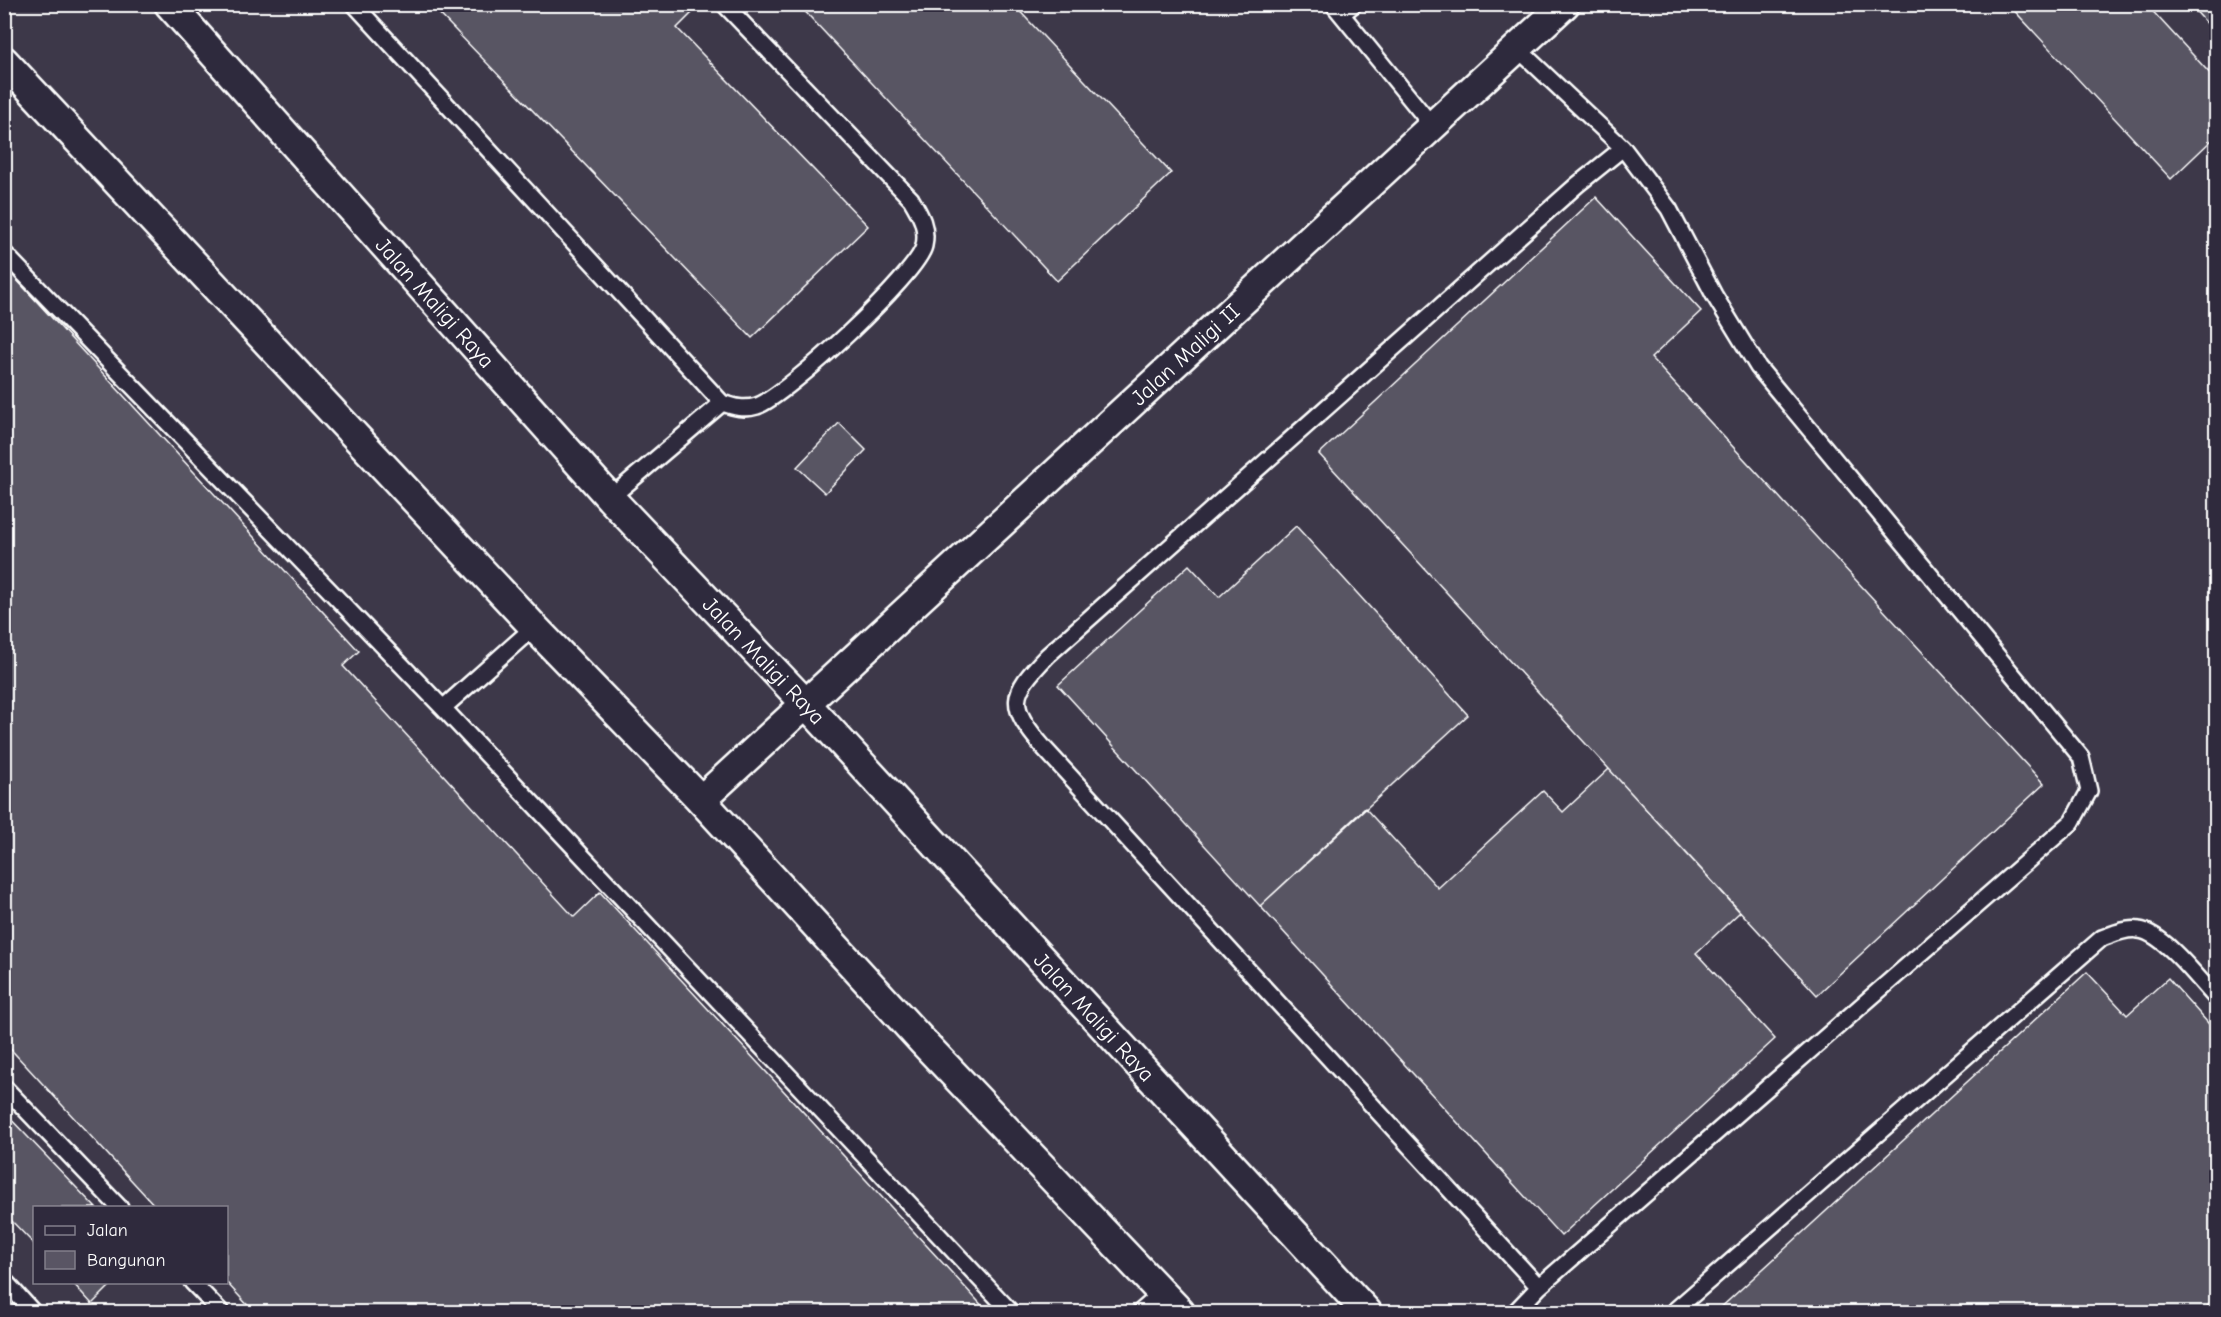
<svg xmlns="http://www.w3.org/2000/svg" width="2221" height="1317" font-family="'Comic Neue',sans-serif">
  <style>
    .built { fill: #3c3749; fill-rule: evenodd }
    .building { fill: #595564; stroke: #fff; stroke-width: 1.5 }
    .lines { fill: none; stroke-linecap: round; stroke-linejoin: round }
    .lane-casing { stroke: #fff; stroke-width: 20 }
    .street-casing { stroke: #fff; stroke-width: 33 }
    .lane { stroke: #2f2a3d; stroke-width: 15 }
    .street { stroke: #2f2a3d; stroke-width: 28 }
    .labels { text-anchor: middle; stroke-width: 4.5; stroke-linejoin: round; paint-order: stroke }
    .street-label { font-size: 22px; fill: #fff; stroke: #2f2a3d }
  </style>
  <rect width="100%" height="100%" fill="#2f2a3d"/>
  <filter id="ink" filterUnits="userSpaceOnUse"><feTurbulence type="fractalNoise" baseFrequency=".0167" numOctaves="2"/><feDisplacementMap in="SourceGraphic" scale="12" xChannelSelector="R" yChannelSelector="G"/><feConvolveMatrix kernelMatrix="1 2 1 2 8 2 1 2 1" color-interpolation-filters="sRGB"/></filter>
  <g filter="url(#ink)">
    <path class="built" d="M 5,5 L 2216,5 L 2216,1312 L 5,1312 ZM 34,1208 L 226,1208 L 226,1282 L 34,1282 Z"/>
    <path class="building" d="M 430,4 L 701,4 L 677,28 L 868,226 L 752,338 Z
      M 798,4 L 1013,4 L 1171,173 L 1057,281 Z
      M 2008,4 L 2146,4 L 2216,80 L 2216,136 L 2171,179 Z
      M 2189,4 L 2216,4 L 2216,33 Z
      M 1596,197 L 1701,311 L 1651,358 L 2044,784 L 1817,995 L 1319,454 Z
      M 4,266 L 359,651 L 343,666 L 574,917 L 600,892 L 988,1312 L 254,1312 L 226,1282 L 226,1208 L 157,1208 L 4,1042 Z
      M 839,423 L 866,450 L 825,493 L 797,467 Z
      M 1296,526 L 1468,715 L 1260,906 L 1058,685 L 1189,565 L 1219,597 Z
      M 1609,769 L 1740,912 L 1696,953 L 1775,1039 L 1561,1236 L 1260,906 L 1365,808 L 1438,888 L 1543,791 L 1563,812 Z
      M 2087,972 L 2127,1015 L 2168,978 L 2216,1032 L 2216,1298 L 2201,1312 L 1716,1312 Z
      M 4,1112 L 96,1208 L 34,1208 L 34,1244 L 4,1213 Z
      M 72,1282 L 114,1282 L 92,1304 Z"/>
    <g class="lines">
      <defs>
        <path id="lane" d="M 354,4 L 722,403 C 734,407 744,410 757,406 C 786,396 918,274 924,246 C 928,227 920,214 911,199 L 724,4
          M 1333,4 L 1434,128
          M 1342,14 L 1354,4
          M 1517,48 L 1623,148 L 1577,185 L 1048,655 C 1009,695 1007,705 1044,748 L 1539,1287
          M 4,253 L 443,708 L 1011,1312
          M 610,498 L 722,403
          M 443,708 L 534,627
          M 4,1087 L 120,1208
          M 4,1280 L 33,1312
          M 192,1282 L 221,1312
          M 1140,1312 L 1162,1293
          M 1515,1312 L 1539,1287 L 2072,822 L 2089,791 L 2081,757 L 1758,367 L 1714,295 L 1669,209 L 1623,148
          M 1673,1312 L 2102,938 C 2113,934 2126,928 2139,930 C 2164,933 2199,980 2216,998"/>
        <g id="street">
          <path id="s1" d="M 169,4 L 610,498 L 807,705 L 1367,1312"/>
          <path d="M 4,61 L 534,627 L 701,800 L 923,1042 L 1180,1312"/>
          <path id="s2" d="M 701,800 L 1565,4"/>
        </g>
      </defs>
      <use href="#lane" class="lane-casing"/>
      <use href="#street" class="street-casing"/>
      <use href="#lane" class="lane"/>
      <use href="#street" class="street"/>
    </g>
  </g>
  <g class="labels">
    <g class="street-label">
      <text dy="8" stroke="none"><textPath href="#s1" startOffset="400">Jalan Maligi Raya</textPath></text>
      <text dy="8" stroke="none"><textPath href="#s2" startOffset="658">Jalan Maligi II</textPath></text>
      <text dy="8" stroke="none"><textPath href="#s1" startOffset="886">Jalan Maligi Raya</textPath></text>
      <text dy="8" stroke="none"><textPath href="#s1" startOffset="1372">Jalan Maligi Raya</textPath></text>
    </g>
  </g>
  <rect width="2221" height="1317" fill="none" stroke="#2f2a3d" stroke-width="24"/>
  <rect x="12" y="12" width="2197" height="1293" fill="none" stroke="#fff" stroke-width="2" filter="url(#ink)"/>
  <rect x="33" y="1206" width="195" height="78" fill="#2f2a3d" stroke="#827f8b" stroke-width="1.5"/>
  <rect x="45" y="1226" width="30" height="9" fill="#2f2a3d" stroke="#827f8b" stroke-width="1.5"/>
  <text x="87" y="1236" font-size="18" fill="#ffffff">Jalan</text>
  <rect x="45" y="1251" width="30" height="18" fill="#595564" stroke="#827f8b" stroke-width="1.5"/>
  <text x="87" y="1266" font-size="18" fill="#ffffff">Bangunan</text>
</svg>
